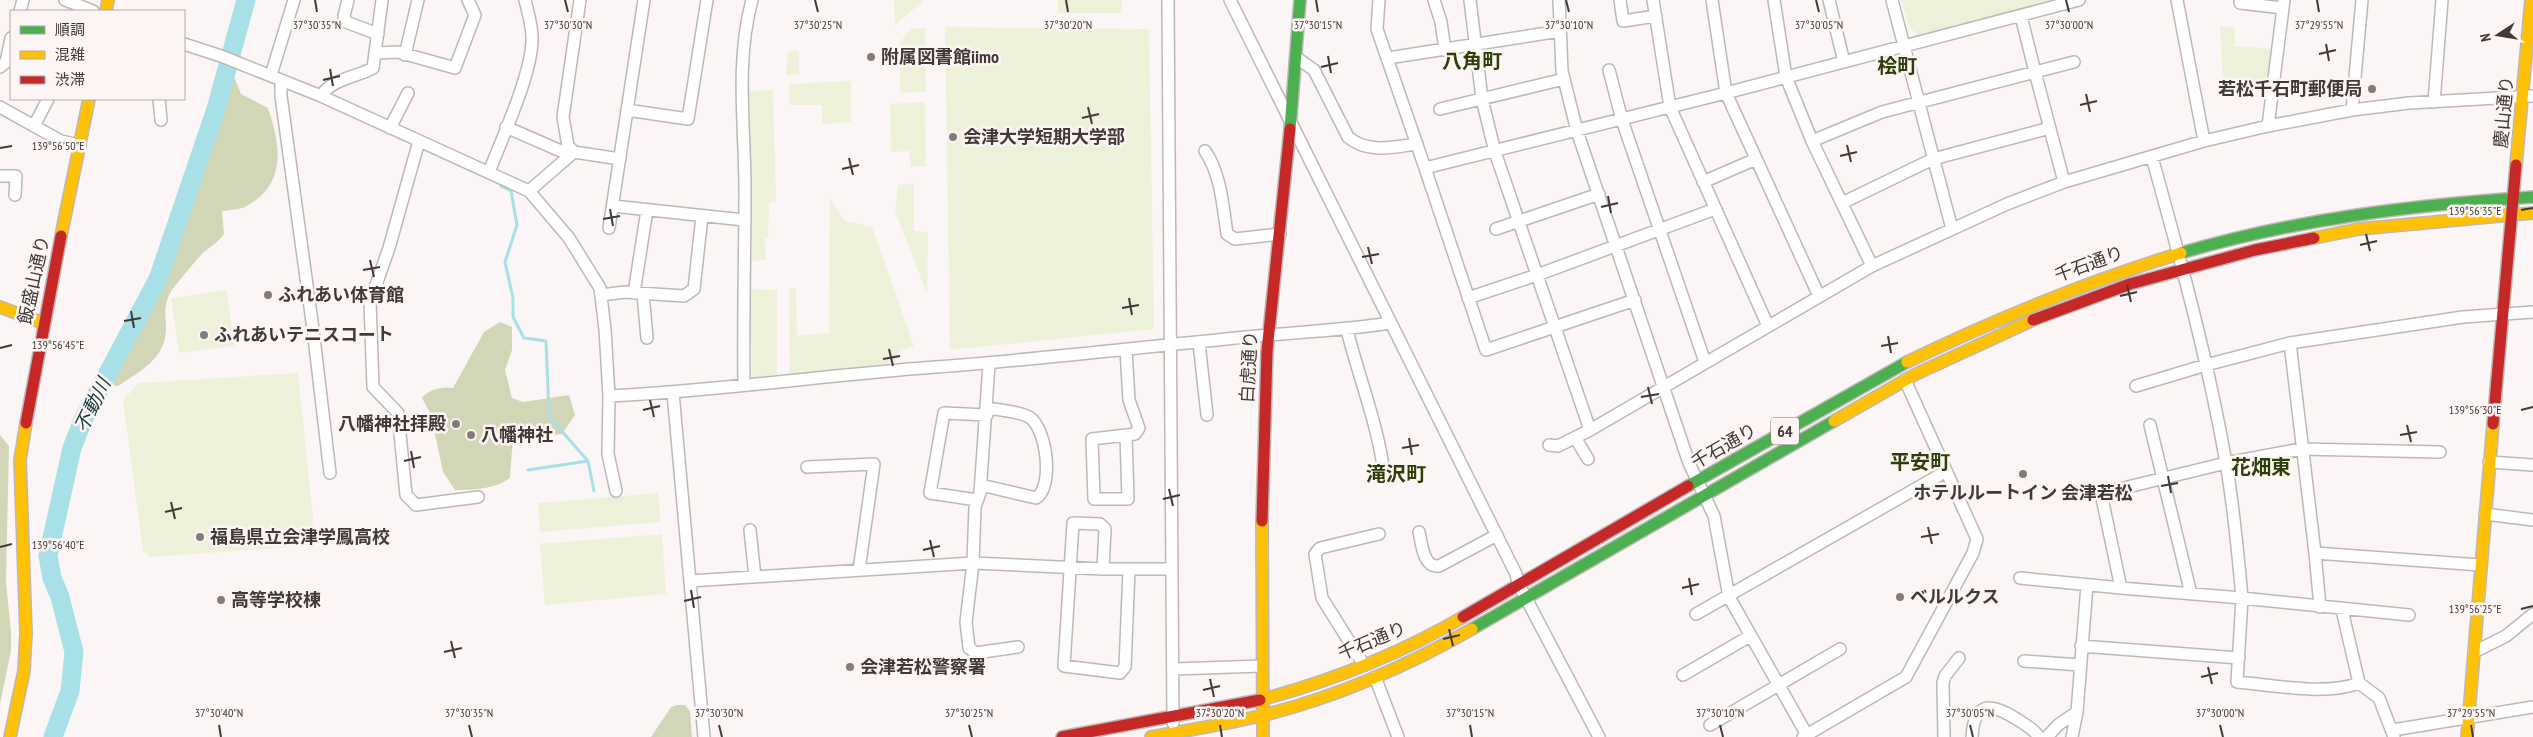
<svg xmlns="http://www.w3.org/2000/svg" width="2533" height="737" font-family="'PT Sans Narrow','Noto Sans JP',sans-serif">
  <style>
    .green { fill: #edf1d9 }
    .forest { fill: #d1d7b6 }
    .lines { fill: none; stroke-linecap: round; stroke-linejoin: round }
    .stream { stroke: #a8e0e7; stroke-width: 3 }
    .river { stroke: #a8e0e7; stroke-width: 19 }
    .street-casing { stroke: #bdb8b6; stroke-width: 14 }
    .fast-casing { stroke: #bdb8b6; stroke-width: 14 }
    .slow-casing { stroke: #bdb8b6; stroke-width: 14 }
    .jam-casing { stroke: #bdb8b6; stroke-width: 14 }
    .street { stroke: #fefefe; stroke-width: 11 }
    .fast { stroke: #4caf50; stroke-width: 11 }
    .slow { stroke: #ffc107; stroke-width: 11 }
    .jam { stroke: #c62828; stroke-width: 11 }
    .ticks { fill: none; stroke: #413937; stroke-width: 2 }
    .poi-dot { fill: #827b7a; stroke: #fdf5f3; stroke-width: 2 }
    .labels { text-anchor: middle; stroke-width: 5; stroke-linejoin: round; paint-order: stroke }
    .shield { fill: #fdf5f3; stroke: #79716f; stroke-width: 1 }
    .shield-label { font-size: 16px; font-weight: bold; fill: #413937 }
    .poi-label { font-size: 18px; font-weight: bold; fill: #413937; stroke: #fdf5f3; text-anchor: start }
    .street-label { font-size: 18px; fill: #413937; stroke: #fdf5f3 }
    .water-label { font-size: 19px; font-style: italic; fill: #153c41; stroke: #fdf5f3 }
    .quarter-label { font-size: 20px; font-weight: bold; fill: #2d3f08; stroke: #fdf5f3 }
    .ticks-label { font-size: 12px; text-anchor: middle; fill: #413937; stroke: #fdf5f3; stroke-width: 5; stroke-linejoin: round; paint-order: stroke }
  </style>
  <rect width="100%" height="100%" fill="#fbf6f5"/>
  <path class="green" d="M 894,0 L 923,0 L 923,1 L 895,25 Z
    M 1058,0 L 1122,0 L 1121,13 L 1058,13 Z
    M 1901,0 L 2066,0 L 1917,35 L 1909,26 Z
    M 2220,26 L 2235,28 L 2234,46 L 2274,49 L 2270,88 L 2223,83 Z
    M 945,27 L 1149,29 L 1154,329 L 950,350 Z
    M 925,28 L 926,92 L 900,93 L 900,42 L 911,29 Z
    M 788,51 L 799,51 L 799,74 L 786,75 Z
    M 851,81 L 851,122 L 822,124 L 822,105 L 789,105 L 789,84 Z
    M 773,90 L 776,201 L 769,203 L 768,237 L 765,239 L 766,260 L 752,261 L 749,91 Z
    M 925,102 L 926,166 L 911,167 L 909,151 L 891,152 L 890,104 Z
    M 914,183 L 914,231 L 928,232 L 927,294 L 895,211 L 898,185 Z
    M 830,199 L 845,221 L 872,227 L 914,346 L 897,353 L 897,362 L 790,375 L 789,288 L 796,288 L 797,336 L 829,333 Z
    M 750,289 L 777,290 L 777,375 L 752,378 Z
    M 227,290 L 234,346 L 179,353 L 171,298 Z
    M 298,373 L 315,538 L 305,546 L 150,557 L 143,551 L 123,400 L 139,383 Z
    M 658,493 L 661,522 L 540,532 L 538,503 Z
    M 662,534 L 666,594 L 545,605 L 540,544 Z"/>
  <path class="forest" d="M 232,78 L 235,79 L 241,94 L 268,108 C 281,146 287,185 245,207 C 238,210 229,210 222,211 L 224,234 C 218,242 212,246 204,252 C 200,255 173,288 170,293 C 163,308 166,315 166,330 C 165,359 139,372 118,386 L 111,385 L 110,377 L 157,289 L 206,153 L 227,81 Z
    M 500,322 L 512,327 L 512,350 L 505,370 L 512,398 L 523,402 L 569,395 L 575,415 L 562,434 L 554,435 L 533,430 L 516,431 L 513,436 L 510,478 C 495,489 473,490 455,490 L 443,472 L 431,415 L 422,398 C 429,389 443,386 453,388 L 484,332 Z
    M 0,435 L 9,446 L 6,581 L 11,632 L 11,651 L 0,704 Z
    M 677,705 L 685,705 L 690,711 L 692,737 L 651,737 L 671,707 Z"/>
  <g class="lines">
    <path class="stream" d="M 501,186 L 511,191 L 517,225 L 505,262 L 513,298 L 513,317 L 524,338 L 546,341 L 549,414 L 559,428 L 588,461 L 594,491
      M 528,470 L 588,461"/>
    <path class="river" d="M 53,737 L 70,691 L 74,652 L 60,597 L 52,578 L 48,556 L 72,448 L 83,420 L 158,279 L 216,109 L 246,0"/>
    <defs>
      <path id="street" d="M 65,0 L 93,11
        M 348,0 L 344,16 L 346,22 L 378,34
        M 1168,0 L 1173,723
        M 1230,0 L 1516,574 L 1518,583 L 1599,737
        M 1379,0 L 1377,29 L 1425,168
        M 1434,0 L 1441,22 L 1445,50
        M 1470,0 L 1482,99 L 1495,152 L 1590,430 L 1872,266 L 2007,204 L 2064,182 L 2204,141 L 2268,126 L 2352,110 L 2409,103 L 2533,96
        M 1559,0 L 1562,71 L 1577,131 L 1689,463 L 1714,516 L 1729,597 L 1807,735
        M 1620,0 L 1623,21 L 1656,16
        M 1653,0 L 1670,107 L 1768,326
        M 1712,0 L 1726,93 L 1819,296
        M 1774,0 L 1786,77 L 1812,141 L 1872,266
        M 1829,0 L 1844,62
        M 1892,0 L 1952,229
        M 2177,0 L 2204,141
        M 2240,3 L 2283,8
        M 20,11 L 23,0
        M 2021,16 L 2035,72 L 2074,62
        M 184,44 L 221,56 L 321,96 L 529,191 L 569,238 L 600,288 L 605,329 L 609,396 C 718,391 826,375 935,367 C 1046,359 1157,345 1269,335 C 1309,332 1350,329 1390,323
        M 376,53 L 398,52 L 455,68 L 475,15 L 468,0
        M 405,55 L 418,0
        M 1297,58 L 1314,70 L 1348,137 C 1368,154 1393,147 1417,144
        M 1388,58 L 1560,31
        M 0,67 L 6,62 L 11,38
        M 1609,70 L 1622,120 L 1705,362
        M 271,75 L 294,0
        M 281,80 L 281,96 L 313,329 L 330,473
        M 321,96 C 331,79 357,77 373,68 L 382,0
        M 159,99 L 161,120
        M 2434,102 L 2442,0
        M 0,107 L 61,141 L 80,145
        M 1440,109 L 1564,79
        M 627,110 L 688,119 L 707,0
        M 2352,110 L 2362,0
        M 34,126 L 48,99
        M 2268,126 L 2284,0
        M 506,127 L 570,155
        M 390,128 L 408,93
        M 419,141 L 389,248 L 370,302 L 373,387 L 398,413 L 406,495 L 416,505 L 478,497
        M 1812,141 L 1882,112 L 2035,72 L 2064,182
        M 1205,151 C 1221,174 1223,207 1227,234 L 1235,239 L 1280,234
        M 574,152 L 568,146 L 563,117 L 580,0
        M 2152,157 C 2180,258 2208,360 2226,463 C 2234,508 2238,553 2242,598 L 2121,588 L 2102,498 L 2107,492 L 2226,463 L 2301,449 L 2440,452
        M 489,172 C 502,138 531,76 532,41 C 533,28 528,13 525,0
        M 0,176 L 16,176 L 15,195
        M 1703,182 L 1756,159
        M 529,191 L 574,152 L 620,159
        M 1842,203 L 1933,159 L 2050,128
        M 613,206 L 744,220
        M 609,228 L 644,0
        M 1496,229 L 1599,194
        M 634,293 L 647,210
        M 643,294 L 647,338
        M 601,295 L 625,292 L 684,296 L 694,289 L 702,216
        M 1468,298 L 1537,275 L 1715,209
        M 1635,300 L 1486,350 L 1425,168 L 1726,93 L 2079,0
        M 1347,330 C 1359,378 1378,425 1384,473
        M 1199,343 L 1207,415
        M 1126,350 L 1129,400 L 1139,428 L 1135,434 L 1092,439 L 1094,499 L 1128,499 L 1126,436
        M 989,364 L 980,493 L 975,507 L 973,563 L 966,622 L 969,648 L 976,653 L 1018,647
        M 744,385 C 743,320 745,255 745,190 C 745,126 735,63 752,0
        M 2136,386 L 2206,365 L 2290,343
        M 673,393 L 704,737
        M 609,396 L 608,454 L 616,491
        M 2150,425 L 2191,594
        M 1576,439 L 1588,459
        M 1549,445 L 1558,446 L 1590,430
        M 2489,462 L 2533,465
        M 807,467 L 874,464 L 859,570
        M 981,485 L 1036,498 C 1054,487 1047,428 1029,417 C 1018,411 999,410 987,408
        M 977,500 L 930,493 L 944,413 L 987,415
        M 2485,514 L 2533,520
        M 750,530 L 755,577
        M 1419,532 C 1422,544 1423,568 1439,566 L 1497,535
        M 2315,553 L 2320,607
        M 2480,565 L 2315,553 L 2290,343 L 2463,317 L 2533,312
        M 1103,569 L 1105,529 L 1100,524 L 1073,523 L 1064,666 L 1120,673 L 1125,667 L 1129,570
        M 2020,578 L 2121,588
        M 690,581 L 973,563 L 1103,569 L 1171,569
        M 2342,610 L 2359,683 L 2379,698 L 2394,737
        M 1696,614 L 1945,472
        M 2081,646 L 2239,658
        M 2474,652 L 2506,636 L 2533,614
        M 2024,661 L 2080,665
        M 1364,665 L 1322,598 L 1315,554 L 1320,548 L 1379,534
        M 1174,669 L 1262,666
        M 1683,675 L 1750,636
        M 1375,677 L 1398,737
        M 2359,683 C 2326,696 2273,685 2237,682 L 2242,598 L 2409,615
        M 1710,725 L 1840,649
        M 2393,730 L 2533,707
        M 1803,737 L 1906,677 L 1973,553 L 1977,539 L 1905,380
        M 1944,737 L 1943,683 L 1945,676 L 1959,658
        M 1972,737 C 1974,703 1989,702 2015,718 C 2024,724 2033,728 2039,737
        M 2047,737 L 2058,725 L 2077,712
        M 2072,737 L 2077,712 L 2087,585"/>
      <path id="fast" d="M 1290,129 L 1300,0
        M 2181,253 C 2296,219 2414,205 2533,197
        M 1688,486 L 1907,362
        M 1472,629 L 1834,421"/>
      <path id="slow" d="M 106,11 L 108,0
        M 2516,165 L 2531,0
        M 61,236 L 89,99
        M 2314,238 L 2359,229 L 2533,213
        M 0,307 L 43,323
        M 1907,362 C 1996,319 2086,282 2181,253
        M 1834,421 L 1916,374 L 2033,320
        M 1262,521 L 1263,737
        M 1260,700 C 1331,681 1400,654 1463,617
        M 10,737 L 24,671 L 26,633 L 20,460 L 26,423
        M 1151,737 C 1189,730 1227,724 1264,715 C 1337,697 1407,666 1472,629
        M 2467,737 L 2493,424"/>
      <path id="jam" d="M 2033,320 L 2130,284 L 2255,250 L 2314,238
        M 26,423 L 61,236
        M 2493,424 L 2516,165
        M 1262,521 L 1267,351 L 1290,129
        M 1463,617 L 1688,486
        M 1062,737 L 1260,700"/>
    </defs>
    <use href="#street" class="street-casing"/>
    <use href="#fast" class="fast-casing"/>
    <use href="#slow" class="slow-casing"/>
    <use href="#jam" class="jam-casing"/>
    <use href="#street" class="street"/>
    <use href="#fast" class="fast"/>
    <use href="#slow" class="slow"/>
    <use href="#jam" class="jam"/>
  </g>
  <path class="ticks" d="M 315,0 L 317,12M 565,0 L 568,12M 815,0 L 818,12M 1066,0 L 1068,12M 1316,0 L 1318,12M 1566,0 L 1569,12M 1816,0 L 1819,12M 2066,0 L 2069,12M 2317,0 L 2319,12M 2326,44 L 2329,61M 2319,54 L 2336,50M 1328,56 L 1331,73M 1321,67 L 1338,63M 330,69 L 333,86M 323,80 L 340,76M 2086,94 L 2090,112M 2080,105 L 2097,101M 1088,107 L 1092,124M 1082,118 L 1099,114M 1847,145 L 1851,162M 0,148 L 12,146M 1840,156 L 1857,152M 849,158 L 853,175M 842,169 L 859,165M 1608,196 L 1611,213M 1601,207 L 1618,203M 610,209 L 613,226M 2521,210 L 2533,208M 603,219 L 620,216M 2366,234 L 2370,251M 2360,245 L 2377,241M 1368,247 L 1372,264M 1362,257 L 1379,254M 370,260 L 374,277M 363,270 L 380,267M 2127,285 L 2131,302M 2120,296 L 2137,292M 1129,298 L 1132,315M 1122,308 L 1139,305M 131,311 L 134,328M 124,321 L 141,318M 1888,336 L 1891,353M 1881,346 L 1898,343M 0,348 L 12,345M 889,349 L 893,366M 883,359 L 900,356M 1648,387 L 1652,404M 1641,397 L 1659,394M 650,400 L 654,417M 643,410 L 660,406M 2521,410 L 2533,407M 2407,425 L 2411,442M 2400,435 L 2417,432M 1409,438 L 1412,455M 1402,448 L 1419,445M 411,451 L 414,468M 404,461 L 421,457M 2168,476 L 2171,493M 2161,486 L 2178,483M 1169,489 L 1173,506M 1163,499 L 1180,495M 171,502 L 175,519M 165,512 L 182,508M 1928,527 L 1932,544M 1921,537 L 1939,534M 930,540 L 934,557M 0,547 L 12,544M 923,550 L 940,546M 1689,578 L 1692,595M 1682,588 L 1699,584M 691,590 L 694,608M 684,601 L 701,597M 2521,609 L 2533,606M 1449,629 L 1453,646M 1443,639 L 1460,635M 451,641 L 455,658M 444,652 L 462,648M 2208,667 L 2212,684M 2201,677 L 2218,673M 1210,679 L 1214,697M 1203,690 L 1220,686M 219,725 L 221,737M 469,725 L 472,737M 719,725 L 722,737M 969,725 L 972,737M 1220,725 L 1222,737M 1470,725 L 1472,737M 1720,725 L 1723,737M 1970,725 L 1973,737M 2220,725 L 2223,737M 2471,725 L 2473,737"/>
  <g class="poi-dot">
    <circle cx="871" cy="57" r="5"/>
    <circle cx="2372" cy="89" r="5"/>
    <circle cx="953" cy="137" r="5"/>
    <circle cx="268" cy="295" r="5"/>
    <circle cx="204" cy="335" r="5"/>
    <circle cx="456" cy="424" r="5"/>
    <circle cx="471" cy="435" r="5"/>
    <circle cx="2023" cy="474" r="5"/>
    <circle cx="200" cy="537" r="5"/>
    <circle cx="1900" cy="597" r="5"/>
    <circle cx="221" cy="600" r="5"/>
    <circle cx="850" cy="667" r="5"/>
  </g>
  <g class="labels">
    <rect class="shield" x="1771" y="417.5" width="28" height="27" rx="4"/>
    <g class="shield-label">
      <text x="1785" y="437">64</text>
    </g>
    <g class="poi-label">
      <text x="881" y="63">附属図書館iimo</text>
      <text x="2362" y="95" text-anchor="end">若松千石町郵便局</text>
      <text x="963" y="143">会津大学短期大学部</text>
      <text x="278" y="301">ふれあい体育館</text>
      <text x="214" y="341">ふれあいテニスコート</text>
      <text x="446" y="430" text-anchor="end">八幡神社拝殿</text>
      <text x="481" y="441">八幡神社</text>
      <text x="2023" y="499" text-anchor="middle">ホテルルートイン 会津若松</text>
      <text x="210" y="543">福島県立会津学鳳高校</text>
      <text x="1910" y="603">ベルルクス</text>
      <text x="231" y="606">高等学校棟</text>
      <text x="860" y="673">会津若松警察署</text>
    </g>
    <g class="street-label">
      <text transform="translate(2504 112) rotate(-85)" y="6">慶山通り</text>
      <text transform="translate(2089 264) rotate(-20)" y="6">千石通り</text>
      <text transform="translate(34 280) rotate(-78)" y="6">飯盛山通り</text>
      <text transform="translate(1249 367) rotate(-87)" y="6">白虎通り</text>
      <text transform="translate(1724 446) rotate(-30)" y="6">千石通り</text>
      <text transform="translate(1372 641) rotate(-23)" y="6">千石通り</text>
    </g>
    <g class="water-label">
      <text transform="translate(92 405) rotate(-64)" y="7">不動川</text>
    </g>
    <g class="quarter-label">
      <text x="1472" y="68">八角町</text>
      <text x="1897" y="73">桧町</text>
      <text x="1920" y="469">平安町</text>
      <text x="2261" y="474">花畑東</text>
      <text x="1396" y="481">滝沢町</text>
    </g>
  </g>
  <g class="ticks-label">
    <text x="317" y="29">37°30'35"N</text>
    <text x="568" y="29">37°30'30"N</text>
    <text x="818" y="29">37°30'25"N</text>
    <text x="1068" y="29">37°30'20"N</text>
    <text x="1318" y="29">37°30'15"N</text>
    <text x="1569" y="29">37°30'10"N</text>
    <text x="1819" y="29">37°30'05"N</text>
    <text x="2069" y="29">37°30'00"N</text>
    <text x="2319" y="29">37°29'55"N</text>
    <text x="58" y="150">139°56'50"E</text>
    <text x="2475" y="215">139°56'35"E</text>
    <text x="58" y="349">139°56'45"E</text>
    <text x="2475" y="414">139°56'30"E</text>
    <text x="58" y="549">139°56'40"E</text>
    <text x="2475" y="613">139°56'25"E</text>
    <text x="219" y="717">37°30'40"N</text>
    <text x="469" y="717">37°30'35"N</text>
    <text x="719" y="717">37°30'30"N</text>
    <text x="969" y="717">37°30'25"N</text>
    <text x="1220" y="717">37°30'20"N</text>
    <text x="1470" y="717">37°30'15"N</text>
    <text x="1720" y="717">37°30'10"N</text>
    <text x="1970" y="717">37°30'05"N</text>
    <text x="2220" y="717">37°30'00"N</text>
    <text x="2471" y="717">37°29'55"N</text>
  </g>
  <rect x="10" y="10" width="175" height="90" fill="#fdf5f3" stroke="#b2aaa8"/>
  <rect x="20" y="26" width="25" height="8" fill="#4caf50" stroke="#b2aaa8"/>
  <text x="55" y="35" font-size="15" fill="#413937">順調</text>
  <rect x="20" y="51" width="25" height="8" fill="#ffc107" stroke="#b2aaa8"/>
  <text x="55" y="60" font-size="15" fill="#413937">混雑</text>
  <rect x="20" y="76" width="25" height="8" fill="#c62828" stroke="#b2aaa8"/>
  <text x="55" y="85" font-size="15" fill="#413937">渋滞</text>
  <g transform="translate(2498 35) rotate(258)" stroke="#fdf5f3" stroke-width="4" paint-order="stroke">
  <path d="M0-4L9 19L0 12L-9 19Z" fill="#413937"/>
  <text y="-8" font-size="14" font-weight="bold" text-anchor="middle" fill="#413937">N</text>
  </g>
</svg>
